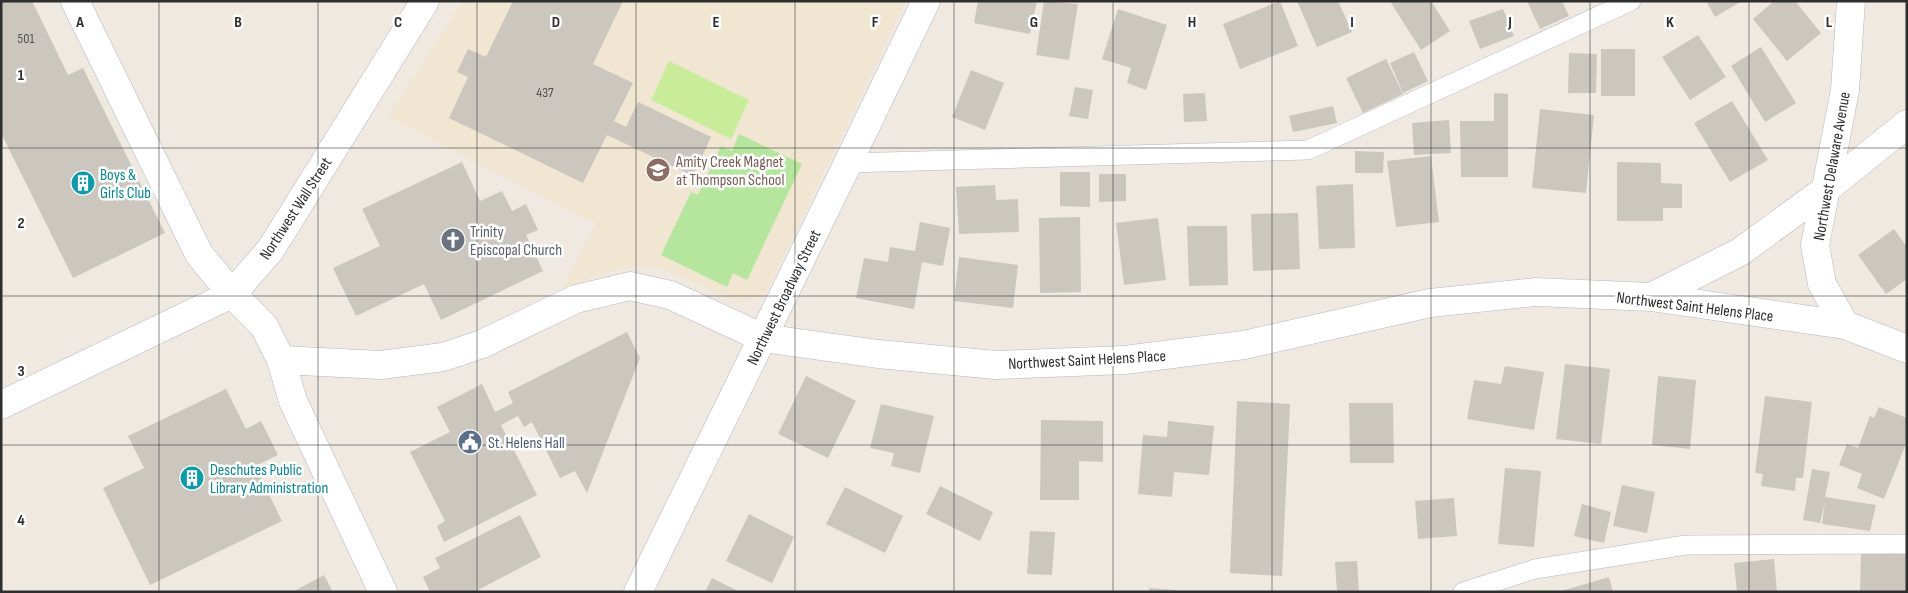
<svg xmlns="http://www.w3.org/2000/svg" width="1908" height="593" font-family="'Sofia Sans Condensed',sans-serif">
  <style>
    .education { fill: #f0e6d1 }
    .green { fill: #b6e59e }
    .pitch { fill: #c9ec9a }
    .building { fill: #cbc7bf }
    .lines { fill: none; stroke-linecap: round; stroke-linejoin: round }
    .lane-casing { stroke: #b4b7c1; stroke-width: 20 }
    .street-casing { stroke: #b4b7c1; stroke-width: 29 }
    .secondary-casing { stroke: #b4b7c1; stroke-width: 29 }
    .lane { stroke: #fff; stroke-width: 19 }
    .street { stroke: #fff; stroke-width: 28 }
    .secondary { stroke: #fff; stroke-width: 28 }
    .grid { fill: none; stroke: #2e2e2e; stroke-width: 1; stroke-opacity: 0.55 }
    .labels { text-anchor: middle; stroke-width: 5; stroke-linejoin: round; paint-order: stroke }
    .number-label { font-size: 14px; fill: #555452 }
    .education-label { font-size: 16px; fill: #785e54; stroke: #fff; text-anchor: start }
    .street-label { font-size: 16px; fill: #2e2e2e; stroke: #fff }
    .culture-label { font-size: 16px; fill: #0d838f; stroke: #fff; text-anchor: start }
    .worship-label { font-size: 16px; fill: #5b616d; stroke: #fff; text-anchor: start }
    .service-label { font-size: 16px; fill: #4e5e75; stroke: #fff; text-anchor: start }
    .grid-label { font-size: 16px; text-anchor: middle; font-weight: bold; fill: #2e2e2e; stroke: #fff; stroke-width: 5; stroke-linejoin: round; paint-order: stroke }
  </style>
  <rect width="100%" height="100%" fill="#efe9e1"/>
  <path class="education" d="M 463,1 L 906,1 L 766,293 L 755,299 L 740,303 L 670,272 L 651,267 L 629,267 L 600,274 L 560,294 L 596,224 L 388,117 Z"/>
  <path class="green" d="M 739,134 L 802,164 L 747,280 L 733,273 L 727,287 L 661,255 L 691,192 L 698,195 L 721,146 L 732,151 Z"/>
  <path class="pitch" d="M 669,61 L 749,100 L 731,139 L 651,100 Z"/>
  <path class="building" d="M 1,1 L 32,1 L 68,75 L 83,68 L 165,233 L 73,278 L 1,133 Z
    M 513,1 L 623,1 L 593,64 L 633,83 L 614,121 L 626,127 L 638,102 L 711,137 L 693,176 L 607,135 L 583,183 L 449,118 L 468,77 L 457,72 L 468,49 L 486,57 Z
    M 978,1 L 1037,1 L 1030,34 L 974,23 Z
    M 1044,1 L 1078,4 L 1069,60 L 1036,55 Z
    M 1280,1 L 1298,46 L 1240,69 L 1223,24 Z
    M 1297,1 L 1338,1 L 1352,32 L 1317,47 Z
    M 1393,1 L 1431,1 L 1450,31 L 1421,50 L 1391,3 Z
    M 1527,1 L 1562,1 L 1569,16 L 1540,29 Z
    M 1706,1 L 1742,1 L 1715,17 Z
    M 1774,1 L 1795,1 L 1821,33 L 1787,61 L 1753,19 Z
    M 1118,9 L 1167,25 L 1146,90 L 1127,83 L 1131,68 L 1102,59 Z
    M 1503,9 L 1514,36 L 1480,49 L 1469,21 Z
    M 1698,35 L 1726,77 L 1690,100 L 1662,57 Z
    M 1761,47 L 1796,103 L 1765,122 L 1731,66 Z
    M 1601,49 L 1635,49 L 1635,96 L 1601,96 Z
    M 1414,52 L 1428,81 L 1403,93 L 1390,63 Z
    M 1569,53 L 1597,54 L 1596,93 L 1568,93 Z
    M 1386,59 L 1403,94 L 1363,113 L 1346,78 Z
    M 971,70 L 1004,83 L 985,130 L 952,117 Z
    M 1075,87 L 1093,90 L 1088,119 L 1069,116 Z
    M 1205,93 L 1207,121 L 1184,122 L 1183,94 Z
    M 1494,93 L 1508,94 L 1508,177 L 1461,177 L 1460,121 L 1494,121 Z
    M 1732,101 L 1768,160 L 1730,182 L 1694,123 Z
    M 1333,106 L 1337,123 L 1293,132 L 1289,116 Z
    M 1540,109 L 1594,115 L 1586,193 L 1532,188 Z
    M 1449,120 L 1451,153 L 1414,155 L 1412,123 Z
    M 1355,151 L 1384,152 L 1383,173 L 1355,173 Z
    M 1431,156 L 1439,222 L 1396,227 L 1387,161 Z
    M 462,162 L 480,201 L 502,191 L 512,211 L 526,204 L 538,230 L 526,235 L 543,271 L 441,320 L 424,284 L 356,316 L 333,268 L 380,246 L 362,209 Z
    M 1617,162 L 1661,163 L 1661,183 L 1682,184 L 1682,208 L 1663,208 L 1663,221 L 1617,221 Z
    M 1060,172 L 1090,172 L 1090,207 L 1060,206 Z
    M 1099,174 L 1126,174 L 1126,201 L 1099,202 Z
    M 1353,184 L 1355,248 L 1319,249 L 1316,186 Z
    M 995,185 L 996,200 L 1018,199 L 1019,232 L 959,234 L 956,187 Z
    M 1298,213 L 1300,269 L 1253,271 L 1251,214 Z
    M 1080,217 L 1081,292 L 1040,293 L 1039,218 Z
    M 1158,218 L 1166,280 L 1124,285 L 1116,223 Z
    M 920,222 L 950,228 L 943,266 L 922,262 L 914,309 L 856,298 L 864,258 L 888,262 L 890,247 L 915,251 Z
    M 1187,226 L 1227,226 L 1228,285 L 1189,286 Z
    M 1894,229 L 1907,247 L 1907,279 L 1886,294 L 1858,255 Z
    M 959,257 L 1018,265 L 1013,308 L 954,301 Z
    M 627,332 L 640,358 L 587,493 L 575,471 L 560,478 L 532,422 L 524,427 L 518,416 L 501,425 L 537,495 L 444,542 L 437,526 L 445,521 L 410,452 L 450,432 L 437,407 L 482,384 L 495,412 L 513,403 L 508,392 Z
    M 1565,364 L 1610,369 L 1601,444 L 1556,439 Z
    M 1505,366 L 1544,372 L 1534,430 L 1467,419 L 1474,380 L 1501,384 Z
    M 806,376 L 856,401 L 828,458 L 778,434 Z
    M 1658,376 L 1696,380 L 1690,449 L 1652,445 Z
    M 226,389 L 246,429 L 261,421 L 278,455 L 255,466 L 282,521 L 150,585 L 103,488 L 144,468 L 128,436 Z
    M 1765,396 L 1812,402 L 1803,478 L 1796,478 L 1795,491 L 1761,486 L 1763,474 L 1755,473 Z
    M 1237,401 L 1290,404 L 1282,576 L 1230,573 Z
    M 1349,403 L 1393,403 L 1394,463 L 1350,463 Z
    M 881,404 L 934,416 L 920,473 L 891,466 L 894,453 L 870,448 Z
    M 1879,407 L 1907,418 L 1907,441 L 1884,499 L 1857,488 L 1862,474 L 1839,465 L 1847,444 L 1858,448 L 1870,416 L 1874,418 Z
    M 1041,420 L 1103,421 L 1103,462 L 1079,461 L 1079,500 L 1040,500 Z
    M 1168,421 L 1214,426 L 1209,475 L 1174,472 L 1172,497 L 1138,494 L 1143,435 L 1167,437 Z
    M 1505,468 L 1541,471 L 1534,547 L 1498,544 Z
    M 1812,469 L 1830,472 L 1825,497 L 1876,505 L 1870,531 L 1822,524 L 1825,502 L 1820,523 L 1803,520 Z
    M 1622,485 L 1655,492 L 1647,533 L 1613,526 Z
    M 940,486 L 993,512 L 980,541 L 926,514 Z
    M 845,487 L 903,516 L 885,553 L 826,524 Z
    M 1454,498 L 1457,536 L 1418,539 L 1415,501 Z
    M 1582,504 L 1611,512 L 1604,543 L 1574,536 Z
    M 749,514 L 794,537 L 772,583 L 726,561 Z
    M 520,515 L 541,557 L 474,592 L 430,592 L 423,577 L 440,568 L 435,558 Z
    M 1030,531 L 1055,532 L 1052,575 L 1027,574 Z
    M 1861,552 L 1907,554 L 1907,592 L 1860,592 Z
    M 1774,559 L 1777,592 L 1737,592 L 1734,563 Z
    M 1357,561 L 1359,592 L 1337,592 L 1335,562 Z
    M 324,575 L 333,592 L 298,592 L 296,590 Z
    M 1609,577 L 1613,592 L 1561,592 L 1561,591 Z
    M 712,578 L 740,592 L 705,592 Z
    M 1149,588 L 1176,590 L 1176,592 L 1149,592 Z"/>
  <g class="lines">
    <defs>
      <path id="lane" d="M 848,163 L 1308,150 L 1631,1
        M 1463,592 L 1535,569 L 1686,545 L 1907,544"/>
      <path id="street" d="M 75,1 L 199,254 L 232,294 L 264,326 L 281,360 L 293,401 L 383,592
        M 1651,297 L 1740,252 L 1825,190 L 1907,124
        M 1845,325 L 1822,284 L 1815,245 L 1845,90 L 1851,1
        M 281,360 L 381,365 L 443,357 L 482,344 L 576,299 L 630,286 L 670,295 L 763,338 L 878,354 L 996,365 L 1125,360 L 1244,345 L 1430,303 L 1536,292 L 1651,297 L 1845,325 L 1907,349
        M 638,592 L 848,163 L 926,1"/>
      <path id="secondary" d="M 1,405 L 232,294 L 271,249 L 425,1"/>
    </defs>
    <use href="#lane" class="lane-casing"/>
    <use href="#street" class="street-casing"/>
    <use href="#secondary" class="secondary-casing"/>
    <use href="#lane" class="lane"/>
    <use href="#street" class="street"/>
    <use href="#secondary" class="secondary"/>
  </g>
  <path class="grid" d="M 159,1 L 159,592M 318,1 L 318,592M 477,1 L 477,592M 636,1 L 636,592M 795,1 L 795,592M 954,1 L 954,592M 1113,1 L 1113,592M 1272,1 L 1272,592M 1431,1 L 1431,592M 1590,1 L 1590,592M 1749,1 L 1749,592M 1,148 L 1907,148M 1,296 L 1907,296M 1,445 L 1907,445"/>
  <defs>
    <symbol id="school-disc" viewBox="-11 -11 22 22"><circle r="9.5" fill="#8d6e63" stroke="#fff"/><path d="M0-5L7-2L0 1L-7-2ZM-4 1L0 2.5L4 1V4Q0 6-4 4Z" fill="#fff"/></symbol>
    <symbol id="building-disc" viewBox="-11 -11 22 22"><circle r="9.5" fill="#0f9aa8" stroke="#fff"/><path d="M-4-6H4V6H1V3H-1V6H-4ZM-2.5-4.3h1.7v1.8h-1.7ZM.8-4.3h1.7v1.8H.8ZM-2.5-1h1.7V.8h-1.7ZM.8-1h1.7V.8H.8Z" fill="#fff"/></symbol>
    <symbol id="church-disc" viewBox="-11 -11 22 22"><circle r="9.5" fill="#6b7280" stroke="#fff"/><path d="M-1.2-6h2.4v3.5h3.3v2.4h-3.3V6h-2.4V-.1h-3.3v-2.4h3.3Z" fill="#fff"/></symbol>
    <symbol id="civic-disc" viewBox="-11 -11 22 22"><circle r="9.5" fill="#5c6f8a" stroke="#fff"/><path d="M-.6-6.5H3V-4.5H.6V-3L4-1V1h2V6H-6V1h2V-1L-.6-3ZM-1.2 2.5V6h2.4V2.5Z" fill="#fff"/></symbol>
  </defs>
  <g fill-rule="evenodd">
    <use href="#school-disc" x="644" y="156" width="28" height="28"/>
    <use href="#building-disc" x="69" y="169" width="28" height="28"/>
    <use href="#church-disc" x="439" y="226" width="28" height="28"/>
    <use href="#civic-disc" x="456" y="428" width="28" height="28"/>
    <use href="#building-disc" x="178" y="464" width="28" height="28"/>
  </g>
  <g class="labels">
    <g class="number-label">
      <text x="26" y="43">501</text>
      <text x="545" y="97">437</text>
    </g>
    <g class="education-label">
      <text x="676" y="167">Amity Creek Magnet<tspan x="676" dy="18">at Thompson School</tspan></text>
    </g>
    <g class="street-label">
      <text transform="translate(1831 166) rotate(-80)" y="6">Northwest Delaware Avenue</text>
      <text transform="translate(295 208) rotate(-57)" y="6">Northwest Wall Street</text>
      <text transform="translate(783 297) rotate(-64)" y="6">Northwest Broadway Street</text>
      <text transform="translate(1695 306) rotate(7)" y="6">Northwest Saint Helens Place</text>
      <text transform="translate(1087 359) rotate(-3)" y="6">Northwest Saint Helens Place</text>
    </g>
    <g class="culture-label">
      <text x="100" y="180">Boys &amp;<tspan x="100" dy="18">Girls Club</tspan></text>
      <text x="210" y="475">Deschutes Public<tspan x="210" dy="18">Library Administration</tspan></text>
    </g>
    <g class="worship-label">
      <text x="470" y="237">Trinity<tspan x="470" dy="18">Episcopal Church</tspan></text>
    </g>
    <g class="service-label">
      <text x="488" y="448">St. Helens Hall</text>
    </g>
  </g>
  <g class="grid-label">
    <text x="80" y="27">A</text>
    <text x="238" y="27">B</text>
    <text x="398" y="27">C</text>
    <text x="556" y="27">D</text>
    <text x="716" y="27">E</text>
    <text x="875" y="27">F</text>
    <text x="1034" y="27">G</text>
    <text x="1192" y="27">H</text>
    <text x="1352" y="27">I</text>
    <text x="1510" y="27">J</text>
    <text x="1670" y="27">K</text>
    <text x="1829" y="27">L</text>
    <text x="21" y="80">1</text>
    <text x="21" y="228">2</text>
    <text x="21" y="376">3</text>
    <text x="21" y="525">4</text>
  </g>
  <rect width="1908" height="593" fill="none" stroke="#2e2e2e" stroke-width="5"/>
</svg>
